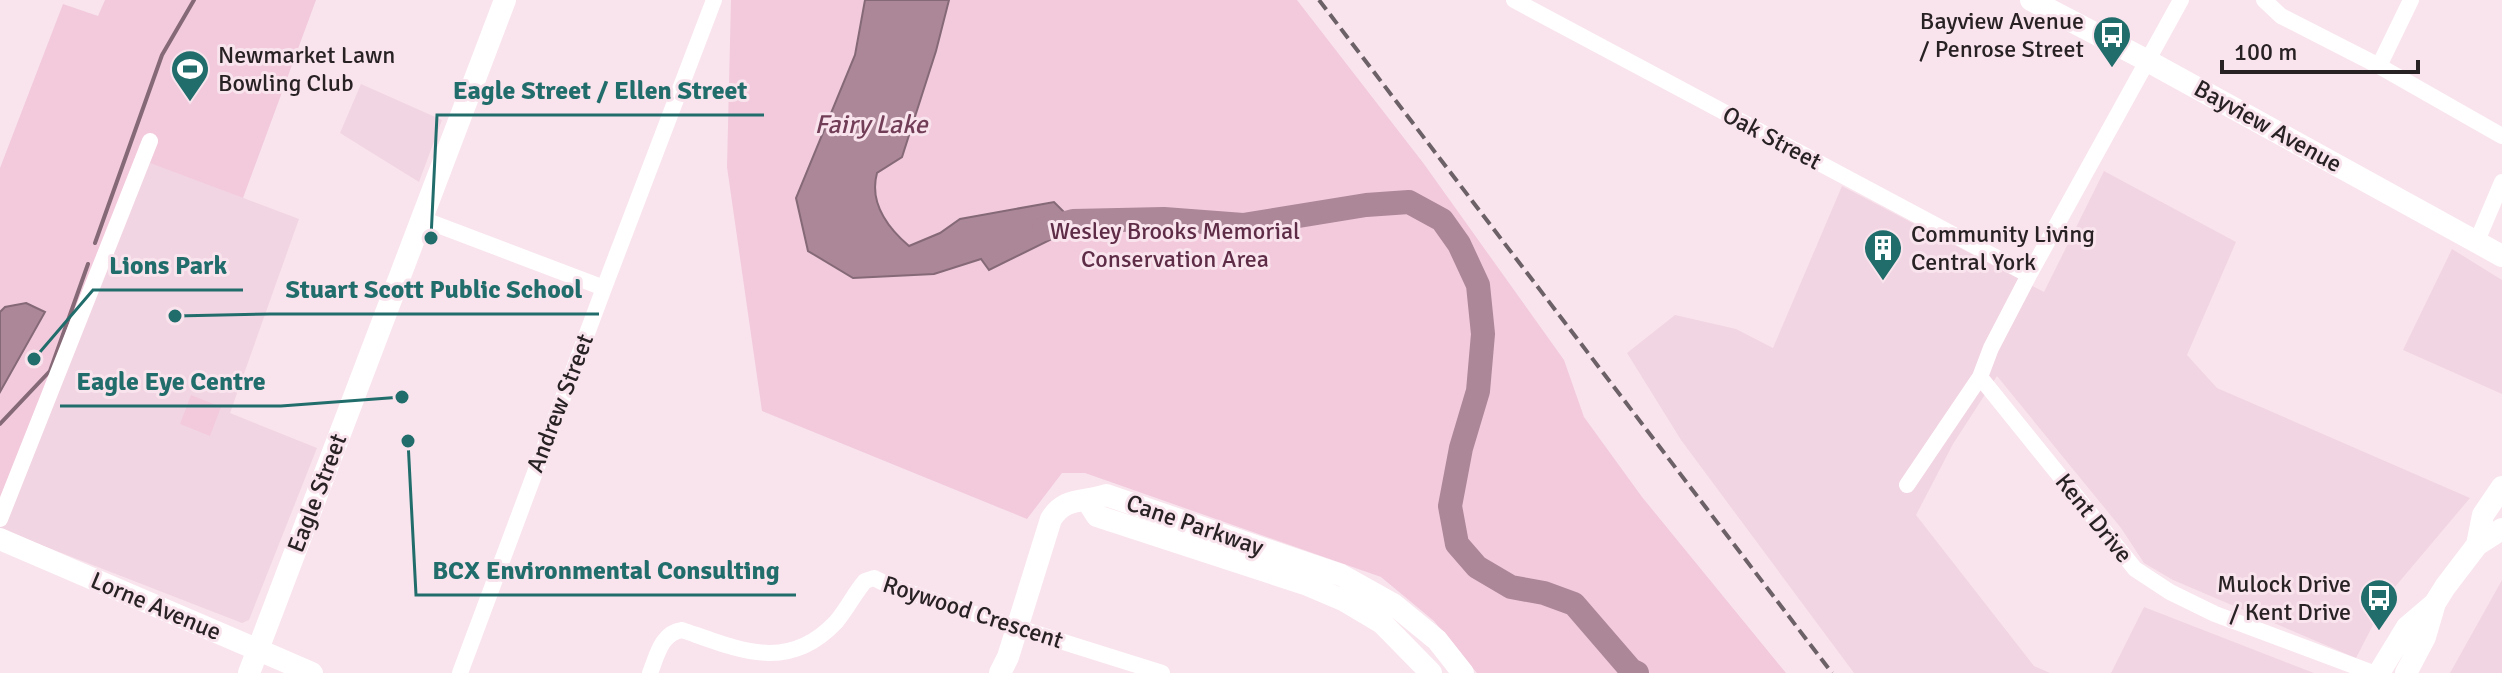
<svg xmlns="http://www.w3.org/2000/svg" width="2502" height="673" font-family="Signika,sans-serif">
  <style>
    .built { fill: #f2d5e2 }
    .green { fill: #f2cadc }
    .water { fill: #ac8798; stroke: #856976; stroke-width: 2 }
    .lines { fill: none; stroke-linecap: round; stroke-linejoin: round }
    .stream { stroke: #856976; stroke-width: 4 }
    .river { stroke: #ac8798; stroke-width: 24 }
    .minor { stroke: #fff; stroke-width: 16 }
    .major { stroke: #fff; stroke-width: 22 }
    .rail { stroke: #6c6166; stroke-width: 4; stroke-dasharray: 12 6; stroke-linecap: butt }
    .labels { text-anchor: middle; stroke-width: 6; stroke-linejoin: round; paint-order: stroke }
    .poi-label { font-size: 24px; fill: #292225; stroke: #f9e4ed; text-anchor: end }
    .street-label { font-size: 24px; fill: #292225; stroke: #f9e4ed }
    .park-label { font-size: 24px; fill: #5e2c46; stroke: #f9e4ed }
    .water-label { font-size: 26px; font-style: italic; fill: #713d57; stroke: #f9e4ed }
    .leader { fill: none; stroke: #216d6c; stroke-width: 3 }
    .callout-dot { fill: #216d6c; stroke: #f9e4ed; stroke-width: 3 }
    .callout-label { font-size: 26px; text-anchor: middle; font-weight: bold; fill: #216d6c; stroke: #f9e4ed; stroke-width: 6; stroke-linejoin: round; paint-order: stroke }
  </style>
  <rect width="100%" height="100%" fill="#f9e4ed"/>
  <path class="built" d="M 361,84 L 442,120 L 419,182 L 340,133 Z
    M 149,162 L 299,219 L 230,413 L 317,448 L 249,620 L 242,623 L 0,529 L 0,519 Z
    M 2104,171 L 2236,242 L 2187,355 L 2217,388 L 2470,498 L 2389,594 L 2356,658 L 2173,580 L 2144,563 L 2121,528 L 1997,376 L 1953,444 L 1916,515 L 2034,666 L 2050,673 L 1854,673 L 1681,440 L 1627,353 L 1675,315 L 1736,329 L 1773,348 L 1842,186 L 2044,292 Z
    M 2452,249 L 2502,280 L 2502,394 L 2403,350 Z
    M 2502,580 L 2502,673 L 2450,673 Z
    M 2144,607 L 2314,673 L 2111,673 Z"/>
  <path class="green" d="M 105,0 L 316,0 L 243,198 L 150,163 L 0,519 L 0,168 L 63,4 L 98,16 Z
    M 731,0 L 1297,0 L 1424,164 L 1564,360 L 1584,417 L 1642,497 L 1786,673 L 1477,673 L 1434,621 L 1381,577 L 1085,473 L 1062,473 L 1027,519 L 762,411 L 727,167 Z
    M 191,395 L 221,407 L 210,436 L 180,424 Z"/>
  <path class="water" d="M 865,0 L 949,0 L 936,51 L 902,157 L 877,173 C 869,202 887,227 909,246 L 940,233 L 960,219 L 1054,202 L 1073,221 L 1054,238 L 989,270 L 981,259 L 934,274 L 853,278 L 808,251 L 796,198 L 855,55 Z
    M 26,303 L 45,312 L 0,392 L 0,312 L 5,307 Z"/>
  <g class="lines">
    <path class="stream" d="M 95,243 L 162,55 L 194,0
      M 0,424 L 50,371 L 88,264"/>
    <path class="river" d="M 1044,229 L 1073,221 L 1164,219 L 1243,225 L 1366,205 L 1409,202 L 1442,220 L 1459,244 L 1478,285 L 1483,334 L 1478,391 L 1461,448 L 1450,506 L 1457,544 L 1477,567 L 1511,587 L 1544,593 L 1574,604 L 1631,670 L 1637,673"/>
    <path class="minor" d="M 1514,0 L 2029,275
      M 2264,0 L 2281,16 L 2379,66 L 2502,136
      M 2379,66 L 2411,0
      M 422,219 L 604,288
      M 2477,241 L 2502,182
      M 1980,377 L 2135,569 L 2170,592 L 2215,614 L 2373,673
      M 1907,485 L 1980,377 L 1991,348 L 2029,275 L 2181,0
      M 0,519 L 150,141
      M 460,673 L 604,288 L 714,0
      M 650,673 C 657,656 661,633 682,630 C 740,650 788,673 836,622 C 847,609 854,594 865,581 L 874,578 L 890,586 L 993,620 L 1162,673"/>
    <path class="major" d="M 2031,0 L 2146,60 L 2502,256
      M 1088,502 L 1097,516 L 1305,584 L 1345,601 L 1382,623 L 1431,673
      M 0,539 L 312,673
      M 2477,545 L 2483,515 L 2502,487
      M 249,673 L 505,0
      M 1000,673 L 1008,657 L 1051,519 C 1065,496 1084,503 1106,495 L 1341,575 L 1393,604 L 1437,640 L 1463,673
      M 2379,673 L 2407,627 L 2434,604
      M 2406,673 L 2425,637 L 2435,603 L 2445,587 L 2477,545 L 2502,529"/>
    <path class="rail" d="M 1319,0 L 1832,673"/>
  </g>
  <defs>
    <symbol id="bus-pin" viewBox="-11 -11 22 30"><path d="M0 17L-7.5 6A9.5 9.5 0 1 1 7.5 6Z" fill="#216d6c" stroke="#f9e4ed"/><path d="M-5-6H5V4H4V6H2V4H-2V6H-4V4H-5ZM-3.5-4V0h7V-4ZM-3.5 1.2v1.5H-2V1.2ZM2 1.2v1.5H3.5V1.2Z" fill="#fff"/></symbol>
    <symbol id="stadium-pin" viewBox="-11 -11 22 30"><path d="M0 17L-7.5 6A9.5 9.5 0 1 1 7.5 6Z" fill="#216d6c" stroke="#f9e4ed"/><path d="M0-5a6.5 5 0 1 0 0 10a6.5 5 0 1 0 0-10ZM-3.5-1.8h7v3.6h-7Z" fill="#fff"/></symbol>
    <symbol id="building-pin" viewBox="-11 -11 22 30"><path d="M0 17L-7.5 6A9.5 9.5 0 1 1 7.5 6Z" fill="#216d6c" stroke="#f9e4ed"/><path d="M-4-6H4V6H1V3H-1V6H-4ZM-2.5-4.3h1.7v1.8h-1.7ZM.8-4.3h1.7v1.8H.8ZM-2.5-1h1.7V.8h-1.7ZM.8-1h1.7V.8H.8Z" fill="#fff"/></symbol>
  </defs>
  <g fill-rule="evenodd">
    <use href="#bus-pin" x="2090" y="13" width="44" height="60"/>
    <use href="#stadium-pin" x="168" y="47" width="44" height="60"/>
    <use href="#building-pin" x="1861" y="226" width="44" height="60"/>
    <use href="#bus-pin" x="2357" y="576" width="44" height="60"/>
  </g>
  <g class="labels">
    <g class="poi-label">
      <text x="2084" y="29">Bayview Avenue<tspan x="2084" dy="28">/ Penrose Street</tspan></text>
      <text x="218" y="63" text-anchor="start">Newmarket Lawn<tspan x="218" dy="28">Bowling Club</tspan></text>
      <text x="1911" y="242" text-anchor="start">Community Living<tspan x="1911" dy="28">Central York</tspan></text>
      <text x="2351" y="592">Mulock Drive<tspan x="2351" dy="28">/ Kent Drive</tspan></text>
    </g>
    <g class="street-label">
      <text transform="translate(2268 126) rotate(29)" y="8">Bayview Avenue</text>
      <text transform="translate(1772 138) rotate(28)" y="8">Oak Street</text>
      <text transform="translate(560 403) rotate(-69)" y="8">Andrew Street</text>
      <text transform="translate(317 493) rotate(-69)" y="8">Eagle Street</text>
      <text transform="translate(2094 518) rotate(51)" y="8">Kent Drive</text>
      <text transform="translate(1195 525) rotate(19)" y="8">Cane Parkway</text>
      <text transform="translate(156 606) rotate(23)" y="8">Lorne Avenue</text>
      <text transform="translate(973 612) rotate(18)" y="8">Roywood Crescent</text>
    </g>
    <g class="park-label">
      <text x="1175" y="239">Wesley Brooks Memorial<tspan x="1175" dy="28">Conservation Area</tspan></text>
    </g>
    <g class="water-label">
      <text x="871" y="133">Fairy Lake</text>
    </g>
  </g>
  <path class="leader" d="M431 238L437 115H764M34 359L93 290H243M175 316L270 314H599M402 397L281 406H60M408 441L416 595H796"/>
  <g class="callout-dot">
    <circle cx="431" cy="238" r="8"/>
    <circle cx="34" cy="359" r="8"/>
    <circle cx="175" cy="316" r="8"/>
    <circle cx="402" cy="397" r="8"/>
    <circle cx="408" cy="441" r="8"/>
  </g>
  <g class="callout-label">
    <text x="600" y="99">Eagle Street / Ellen Street</text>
    <text x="168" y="274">Lions Park</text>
    <text x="434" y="298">Stuart Scott Public School</text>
    <text x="171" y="390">Eagle Eye Centre</text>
    <text x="606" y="579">BCX Environmental Consulting</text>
  </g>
  <path d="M2222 60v12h196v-12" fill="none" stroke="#292225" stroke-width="4"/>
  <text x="2234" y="60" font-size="24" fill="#292225" stroke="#f9e4ed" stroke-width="6" paint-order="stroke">100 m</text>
</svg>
